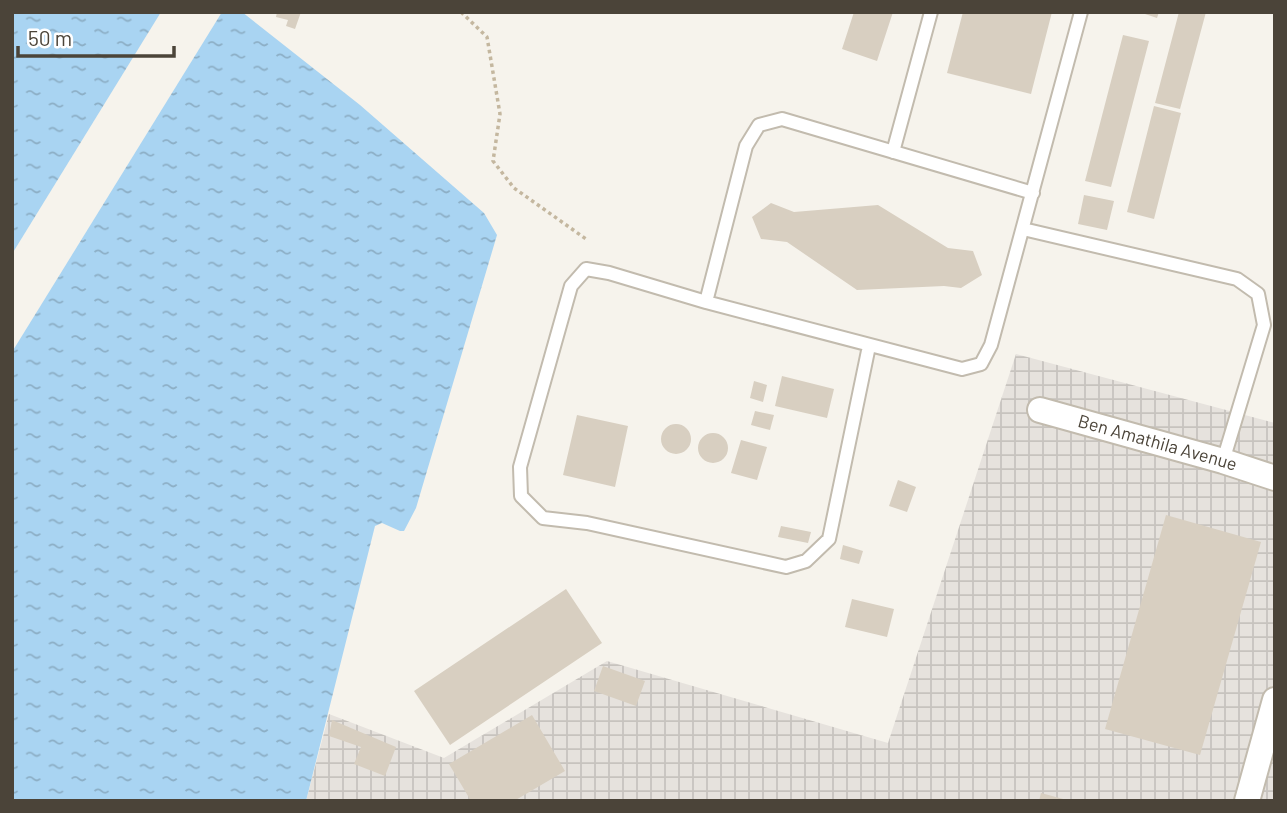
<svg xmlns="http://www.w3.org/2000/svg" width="1287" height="813" font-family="Barlow,sans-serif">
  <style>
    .industrial { fill: url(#industrial-grid) }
    .water { fill: url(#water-ripples) }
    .pier { fill: #f6f3ec }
    .building { fill: #d8cfc1 }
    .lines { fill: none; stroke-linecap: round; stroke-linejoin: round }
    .lane-casing { stroke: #c2bbae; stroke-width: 16 }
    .street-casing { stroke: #c2bbae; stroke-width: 28 }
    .path { stroke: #c4b79f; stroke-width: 3.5; stroke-dasharray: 3.5 3.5; stroke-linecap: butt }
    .lane { stroke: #fff; stroke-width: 12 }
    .street { stroke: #fff; stroke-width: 24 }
    .labels { text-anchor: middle; stroke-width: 7; stroke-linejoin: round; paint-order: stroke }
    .street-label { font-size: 18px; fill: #4b4439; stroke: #fff }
  </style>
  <defs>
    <pattern id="industrial-grid" width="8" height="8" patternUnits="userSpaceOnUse" patternTransform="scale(1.75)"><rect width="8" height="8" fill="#e6e2dd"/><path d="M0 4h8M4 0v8" fill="none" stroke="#c7c3be"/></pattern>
    <pattern id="water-ripples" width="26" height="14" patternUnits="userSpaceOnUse" patternTransform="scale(1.75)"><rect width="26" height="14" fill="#a9d4f2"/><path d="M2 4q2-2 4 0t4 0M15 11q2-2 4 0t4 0" fill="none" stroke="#8caec5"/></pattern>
  </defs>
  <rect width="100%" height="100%" fill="#f6f3ec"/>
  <path class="industrial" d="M 1016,354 L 1275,423 L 1275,801 L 306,801 L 329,714 L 444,758 L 607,661 L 888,743 Z"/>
  <path class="water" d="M 12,12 L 242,12 L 360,105 L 484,213 L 497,235 L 416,508 L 404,531 L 400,531 L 382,523 L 375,526 L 306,801 L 12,801 Z"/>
  <path class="pier" d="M 161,12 L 222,12 L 12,352 L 12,254 Z"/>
  <path class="building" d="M 277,12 L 301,12 L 295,29 L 286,26 L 288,20 L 276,17 Z
    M 854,12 L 893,12 L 877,61 L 842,49 Z
    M 963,12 L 1052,12 L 1031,94 L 947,73 Z
    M 1139,12 L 1159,12 L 1157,18 Z
    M 1179,12 L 1206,12 L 1180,109 L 1155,103 Z
    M 1123,35 L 1149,41 L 1111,187 L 1085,181 Z
    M 1154,106 L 1181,113 L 1154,219 L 1127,212 Z
    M 1084,195 L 1114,201 L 1107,230 L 1078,224 Z
    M 771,203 L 794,212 L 878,205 L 948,248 L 973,251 L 982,275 L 961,288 L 944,286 L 857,290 L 787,242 L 761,239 L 752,217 Z
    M 782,376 L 834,389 L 827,418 L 775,406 Z
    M 754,381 L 767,385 L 763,402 L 750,398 Z
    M 755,411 L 774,415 L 770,430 L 751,425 Z
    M 577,415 L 628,426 L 615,487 L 563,475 Z
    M661 439a15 15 0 1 1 30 0a15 15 0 1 1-30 0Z
    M698 448a15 15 0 1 1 30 0a15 15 0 1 1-30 0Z
    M 741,440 L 767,447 L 757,480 L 731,473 Z
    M 898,480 L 916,487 L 907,512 L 889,506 Z
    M 1166,515 L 1261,542 L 1200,755 L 1105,729 Z
    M 781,526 L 811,532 L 808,543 L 778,537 Z
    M 843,545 L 863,551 L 859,564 L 840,559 Z
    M 566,589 L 602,643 L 450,745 L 414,691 Z
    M 852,599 L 894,609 L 887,637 L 845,627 Z
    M 603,666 L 645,681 L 636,706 L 594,691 Z
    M 532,715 L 565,771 L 514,801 L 471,801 L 449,764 Z
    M 332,720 L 396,747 L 385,776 L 354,764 L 361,747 L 329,736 Z
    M 1041,793 L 1067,800 L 1066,801 L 1039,801 Z"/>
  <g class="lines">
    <defs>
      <path id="lane" d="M 893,152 L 931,12
        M 1033,193 L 782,119 L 759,125 L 746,146 L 706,302 L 962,369 L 981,364 L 991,345 L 1081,12
        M 1023,229 L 1237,279 L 1258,294 L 1264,325 L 1223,461
        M 706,302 L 609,273 L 586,269 L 571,286 L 520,467 L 521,496 L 543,518 L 587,523 L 786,567 L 806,561 L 829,539 L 869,346"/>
      <g id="street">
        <path id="s1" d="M 1040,410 L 1223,461 L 1275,478"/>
        <path d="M 1247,801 L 1275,700"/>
      </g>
    </defs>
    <use href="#lane" class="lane-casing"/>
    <use href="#street" class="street-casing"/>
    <path class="path" d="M 461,12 L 487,37 L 500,114 L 493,161 L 514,188 L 586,239"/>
    <use href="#lane" class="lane"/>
    <use href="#street" class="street"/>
  </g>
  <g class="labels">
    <g class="street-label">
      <text dy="6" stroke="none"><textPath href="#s1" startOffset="122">Ben Amathila Avenue</textPath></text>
    </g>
  </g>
  <rect width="1287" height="813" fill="none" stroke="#4b4439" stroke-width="28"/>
  <path d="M18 46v10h156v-10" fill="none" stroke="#4b4439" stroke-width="3.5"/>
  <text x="28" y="46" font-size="21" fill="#4b4439" stroke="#ffffff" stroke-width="5" paint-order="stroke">50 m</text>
</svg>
